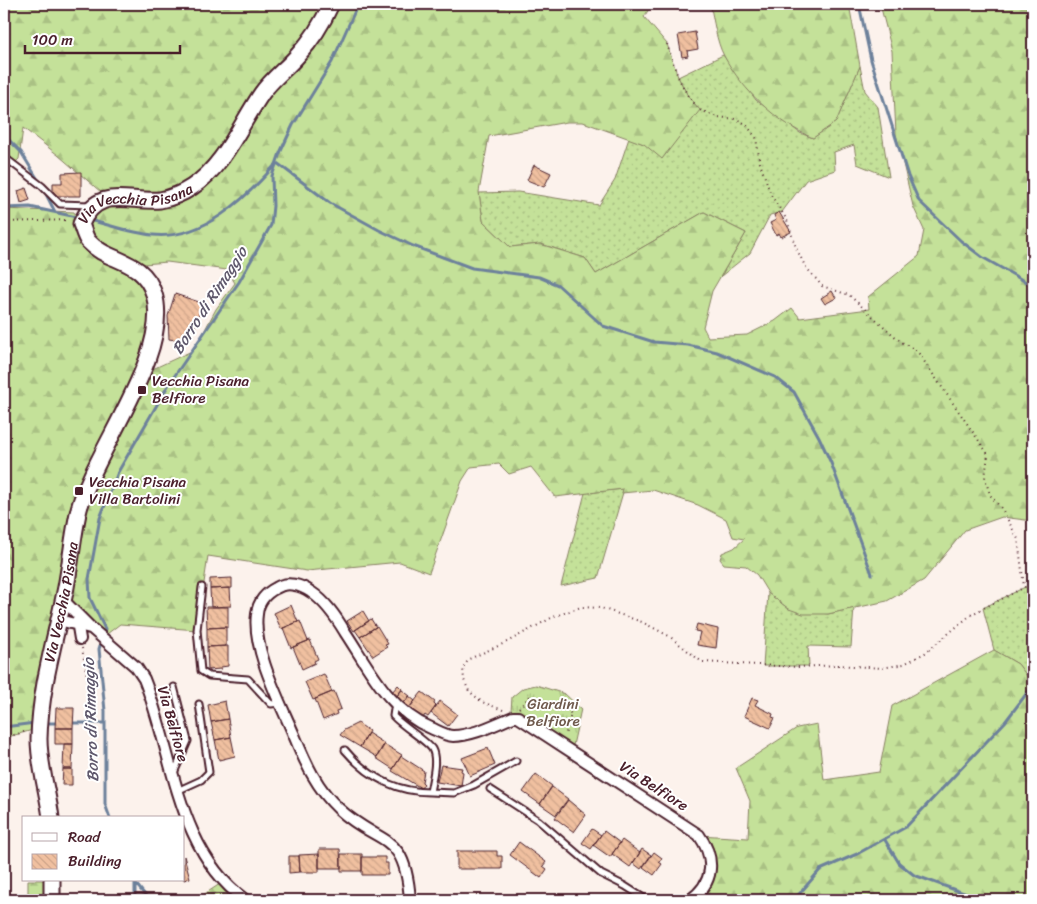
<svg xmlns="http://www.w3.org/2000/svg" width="1037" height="904" font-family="Sriracha,sans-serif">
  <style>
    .grass { fill: url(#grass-dots); stroke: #878062 }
    .forest { fill: url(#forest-firs); stroke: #878062; fill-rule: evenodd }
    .park { fill: url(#park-tufts); stroke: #878062 }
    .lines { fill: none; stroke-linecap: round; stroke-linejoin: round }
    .stream { stroke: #6d819b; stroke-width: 3 }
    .building { fill: url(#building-back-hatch); stroke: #4a1f2b }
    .lane-casing { stroke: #4a1f2b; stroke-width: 9 }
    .street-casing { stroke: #4a1f2b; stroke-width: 14 }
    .secondary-casing { stroke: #4a1f2b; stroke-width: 19 }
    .path { stroke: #4a1f2b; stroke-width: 2; stroke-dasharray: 1 4; stroke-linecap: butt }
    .lane { stroke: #fff; stroke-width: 5 }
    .street { stroke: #fff; stroke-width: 10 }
    .secondary { stroke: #fff; stroke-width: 15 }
    .poi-dot { fill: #4a1f2b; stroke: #fff; stroke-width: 2 }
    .labels { text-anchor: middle; stroke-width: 4; stroke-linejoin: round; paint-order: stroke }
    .street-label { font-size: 15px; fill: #4a1f2b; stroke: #fff }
    .poi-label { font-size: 15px; fill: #4a1f2b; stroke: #fff; text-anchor: start }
    .park-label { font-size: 15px; fill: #6f594c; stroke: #fff }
    .water-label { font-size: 16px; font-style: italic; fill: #5f586c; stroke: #fff }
  </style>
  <defs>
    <pattern id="grass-dots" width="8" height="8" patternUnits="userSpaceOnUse" patternTransform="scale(1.25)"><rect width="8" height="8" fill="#c4e199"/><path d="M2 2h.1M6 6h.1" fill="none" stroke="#aac184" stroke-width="1.8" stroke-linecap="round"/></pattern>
    <pattern id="forest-firs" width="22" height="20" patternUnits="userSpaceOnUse" patternTransform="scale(1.25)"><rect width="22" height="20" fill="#c4e199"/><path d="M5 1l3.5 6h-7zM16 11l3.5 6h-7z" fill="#aac184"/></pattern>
    <pattern id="park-tufts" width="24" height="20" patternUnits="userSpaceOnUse" patternTransform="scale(1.25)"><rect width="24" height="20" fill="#c4e199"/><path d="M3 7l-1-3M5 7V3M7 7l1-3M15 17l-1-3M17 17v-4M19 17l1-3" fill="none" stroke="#aac184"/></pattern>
    <pattern id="building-back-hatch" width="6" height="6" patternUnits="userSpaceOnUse" patternTransform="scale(1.25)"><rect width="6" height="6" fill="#f0c0a0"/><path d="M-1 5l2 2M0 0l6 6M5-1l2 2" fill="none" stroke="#cfa58a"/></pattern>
  </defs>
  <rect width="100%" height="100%" fill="#fcf2ec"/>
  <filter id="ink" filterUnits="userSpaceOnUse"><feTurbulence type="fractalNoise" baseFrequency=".02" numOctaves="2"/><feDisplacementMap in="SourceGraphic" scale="10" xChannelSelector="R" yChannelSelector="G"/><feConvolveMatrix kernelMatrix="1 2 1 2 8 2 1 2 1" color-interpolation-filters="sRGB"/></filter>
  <g filter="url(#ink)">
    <path class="grass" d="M 723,55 L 756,100 L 800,133 L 813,138 L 836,122 L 860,66 L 865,91 L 878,107 L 889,177 L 857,164 L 854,145 L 834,152 L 835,170 L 806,180 L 782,212 L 770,215 L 750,253 L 721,276 L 746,233 L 704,212 L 596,274 L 585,258 L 541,244 L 510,247 L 483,221 L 479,193 L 518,192 L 599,205 L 615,180 L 629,138 L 644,144 L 688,96 L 678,77 Z
      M 624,489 L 598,578 L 561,586 L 585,493 Z
      M 1033,583 L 1033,684 L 1018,664 L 994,650 L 983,608 Z
      M 768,593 L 789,609 L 828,614 L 854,608 L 851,647 L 808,646 L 809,666 L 763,666 Z"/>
    <path class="forest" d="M 4,4 L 652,4 L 644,17 L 667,44 L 678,77 L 688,96 L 700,110 L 662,159 L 644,144 L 583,122 L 567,122 L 489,136 L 479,192 L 483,221 L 510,247 L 540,244 L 585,258 L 596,274 L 704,212 L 746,233 L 712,291 L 703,327 L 708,337 L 747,335 L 775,321 L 792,308 L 800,318 L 869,309 L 868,297 L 919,256 L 924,230 L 913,206 L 896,134 L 892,51 L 880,4 L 1033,4 L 1033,521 L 1002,517 L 965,530 L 924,580 L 887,601 L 828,614 L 803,614 L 789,609 L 768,593 L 757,575 L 746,566 L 724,564 L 720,559 L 722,553 L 734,548 L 744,539 L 733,537 L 726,519 L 698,505 L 653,490 L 622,493 L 623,489 L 555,497 L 531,467 L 509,474 L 499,464 L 471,467 L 462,481 L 429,573 L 400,562 L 307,571 L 208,556 L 197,630 L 120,624 L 103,637 L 64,600 L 40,728 L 4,738 L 4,209 L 74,212 L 81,224 L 109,199 L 58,155 L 23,128 L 19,159 L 4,173 ZM 167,262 L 227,270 L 235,283 L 216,309 L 194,350 L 144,373 L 154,296 L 132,265 Z
      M 710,4 L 849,4 L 860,66 L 836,122 L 813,138 C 776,122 743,91 724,56 C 716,41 714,20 710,4 Z
      M 994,650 L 1018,664 L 1033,684 L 1033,900 L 690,900 L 708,877 L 699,835 L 748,838 L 750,801 L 736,768 L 797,728 L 817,724 L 824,780 L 879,772 L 892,706 Z
      M 28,880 L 52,880 L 52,900 L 28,900 Z
      M 223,882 L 245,900 L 199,900 L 200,897 Z"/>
    <path class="park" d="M 536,685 L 565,694 L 581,709 L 572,750 L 511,711 L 512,697 L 523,688 Z"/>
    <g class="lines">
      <path class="stream" d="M 859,4 L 871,60 L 908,176 L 919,201 L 961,241 L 982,257 L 1033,286
        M 4,135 L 21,152 L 40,183
        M 277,163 L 330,203 L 379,230 L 413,246 L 472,268 L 539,277 L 558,285 L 603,326 L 654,342 L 688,345 L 717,352 L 775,377 L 794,392 L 819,437 L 831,463 L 872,574
        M 44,190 L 55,212
        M 4,208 L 30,207 L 81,218
        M 89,220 C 110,225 132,233 153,235 C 203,240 245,199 275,165
        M 43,723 L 57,723
        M 71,723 L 105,723
        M 4,727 L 35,723
        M 110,818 L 105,804 L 105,711 L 99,649 L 105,629 L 90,598 L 89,579 L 100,518 L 118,472 L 169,384 L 239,282 L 271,225 L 273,206 L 272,176 L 280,153 L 293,125 L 332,62 L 358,4
        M 885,840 L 899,863 L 914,875 L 983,900
        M 135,880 L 135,900
        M 136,884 L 149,900
        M 794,900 L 820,870 L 857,854 L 906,827 L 1005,722 L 1033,685"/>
    </g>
    <path class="building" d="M 695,32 L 698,49 L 687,51 L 688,56 L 682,57 L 678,35 Z
      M 534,165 L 551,173 L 544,187 L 527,180 Z
      M 81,172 L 81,196 L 53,196 L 53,183 L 62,183 L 62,173 Z
      M 26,188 L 30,200 L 21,203 L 18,191 Z
      M 779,212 L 791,232 L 781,237 L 779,233 L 776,235 L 770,223 L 776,220 L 774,215 Z
      M 832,291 L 836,298 L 825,304 L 821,298 Z
      M 175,294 L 202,303 L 195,327 L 184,341 L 169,339 L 168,316 Z
      M 232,578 L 232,588 L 210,589 L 210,579 Z
      M 230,588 L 231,606 L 211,607 L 210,589 Z
      M 291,605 L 298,622 L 281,629 L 274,613 Z
      M 206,607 L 228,607 L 228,627 L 207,628 Z
      M 363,611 L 369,621 L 354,631 L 347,621 Z
      M 371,619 L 376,627 L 360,637 L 355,630 Z
      M 300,621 L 308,641 L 291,648 L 283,628 Z
      M 697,624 L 718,629 L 716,648 L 697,645 L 700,632 L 695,631 Z
      M 377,626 L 388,644 L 385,645 L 387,647 L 373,656 L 360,637 Z
      M 226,627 L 226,646 L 207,647 L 207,628 Z
      M 310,640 L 318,659 L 314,661 L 315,663 L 302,669 L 293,647 Z
      M 228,646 L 228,666 L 221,667 L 221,669 L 208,670 L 207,647 Z
      M 324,674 L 332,692 L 313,700 L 305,682 Z
      M 398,685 L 402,689 L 397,696 L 392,692 Z
      M 402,690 L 410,696 L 403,704 L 395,698 Z
      M 334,691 L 341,709 L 336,711 L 337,714 L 323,720 L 315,699 Z
      M 422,692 L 435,702 L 434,704 L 436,706 L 428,717 L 425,715 L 423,718 L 409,708 Z
      M 409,696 L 415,701 L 409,708 L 404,703 Z
      M 752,698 L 758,700 L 755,705 L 773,714 L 772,717 L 775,718 L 770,728 L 744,716 Z
      M 225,701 L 228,719 L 211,722 L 208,705 Z
      M 440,701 L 457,714 L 448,726 L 431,713 Z
      M 56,708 L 74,708 L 73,728 L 55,728 Z
      M 228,719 L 231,737 L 215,740 L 211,722 Z
      M 358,723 L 369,731 L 360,747 L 340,735 L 344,730 Z
      M 55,728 L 73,728 L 73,744 L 55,744 Z
      M 368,733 L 385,744 L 377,757 L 360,747 Z
      M 231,737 L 235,756 L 219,760 L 215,740 Z
      M 64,744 L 73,744 L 72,769 L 63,769 Z
      M 384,744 L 402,755 L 393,769 L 376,758 Z
      M 488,748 L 495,765 L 470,776 L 462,758 Z
      M 401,756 L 424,771 L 422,782 L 424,784 L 421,788 L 392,771 Z
      M 441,765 L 462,768 L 461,771 L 463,772 L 461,786 L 437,782 Z
      M 63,769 L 72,769 L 72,785 L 62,785 Z
      M 536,774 L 552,786 L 540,804 L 523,792 Z
      M 552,787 L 568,799 L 556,815 L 540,804 Z
      M 568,800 L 586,815 L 574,832 L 555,818 Z
      M 592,829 L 601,835 L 591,849 L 582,843 Z
      M 604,831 L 620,843 L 610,857 L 593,845 Z
      M 622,840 L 640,853 L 630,867 L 612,854 Z
      M 519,842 L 546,862 L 543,866 L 547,869 L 541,878 L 510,855 Z
      M 319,849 L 340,849 L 341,868 L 319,868 Z
      M 642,849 L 651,855 L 641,869 L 633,863 Z
      M 457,851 L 497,851 L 497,856 L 502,856 L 502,869 L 457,869 Z
      M 654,852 L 662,858 L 659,862 L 662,864 L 654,875 L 643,867 Z
      M 319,854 L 319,872 L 300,872 L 299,855 Z
      M 341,854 L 362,854 L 362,871 L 341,871 Z
      M 184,856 L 190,878 L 184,880 Z
      M 289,856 L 299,856 L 300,872 L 289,873 Z
      M 362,857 L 385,857 L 385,863 L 388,863 L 388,875 L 362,875 Z"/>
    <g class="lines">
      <defs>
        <path id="lane" d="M 4,157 L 42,186 L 60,204 L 90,205
          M 202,587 L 197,630 L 201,671 L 209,676 L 248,679 L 271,704 L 280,703
          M 174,687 L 188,741 L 174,773
          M 345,750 C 367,776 395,792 430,792 C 432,780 438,760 432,749 C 427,741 402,726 393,716 L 395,703
          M 490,789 L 538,820 L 601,874 L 625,886 L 647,900
          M 177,791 L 201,780 L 209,772 L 199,704
          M 430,792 L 454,793 L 474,785 L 516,761"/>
        <path id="street" d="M 63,600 L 91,628 L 136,667 L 144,679 C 174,754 176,849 245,900
          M 59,620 L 90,628
          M 77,621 L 80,639
          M 410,900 C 405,829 380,847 339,809 C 317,789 305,762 294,735 C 280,702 252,649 257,614 C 258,602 266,593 276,588 C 287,581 301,585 311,592 C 326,602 336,617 345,632 C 369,668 389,711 431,728 C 438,731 446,736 453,736 C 473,736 495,724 513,717 L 518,717 L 699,835 C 716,859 714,883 690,900"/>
        <g id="secondary">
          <path id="s1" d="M 51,818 C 48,792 39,766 39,739 C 40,687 56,638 66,587 C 71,561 73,534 79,509 C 95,449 172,353 154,294 C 143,258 108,263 88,241 C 85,237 83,229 81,224 C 98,185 128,203 160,200 C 171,198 183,193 192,187 C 225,165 240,125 262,93 C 272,79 287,68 298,55 C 312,40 323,22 331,4"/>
          <path d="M 52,880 L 52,900"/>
        </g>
      </defs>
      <use href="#lane" class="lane-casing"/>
      <use href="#street" class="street-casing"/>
      <use href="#secondary" class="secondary-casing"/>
      <path class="path" d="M 667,44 L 678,77 L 688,96 L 700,110 L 717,117 L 736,119 L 746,124 L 756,138 L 760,163 L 771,195 L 787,220 L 796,248 L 805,266 L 822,286 L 849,295 L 900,341 L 917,351 L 988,454 L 985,478 L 990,495 L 1002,509 L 1018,539 L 1024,587
        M 4,222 L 69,220
        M 82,648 L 87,677 L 87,693
        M 519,708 L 530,696 L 568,710 L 571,714 L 565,736
        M 503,710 L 482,702 L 469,691 L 464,680 L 463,668 L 469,659 L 507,642 L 553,617 L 581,607 L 601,608 L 642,622 L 669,636 L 702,662 L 798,667 L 838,665 L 882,668 L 904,664 L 925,653 L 972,614 L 1033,583
        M 4,738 L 27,731"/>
      <use href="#lane" class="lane"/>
      <use href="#street" class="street"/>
      <use href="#secondary" class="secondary"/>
    </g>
  </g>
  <g class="poi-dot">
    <rect x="137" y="385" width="10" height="10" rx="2.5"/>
    <rect x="74" y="486" width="10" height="10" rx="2.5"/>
  </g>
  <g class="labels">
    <g class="street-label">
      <text dy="5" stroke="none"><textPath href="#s1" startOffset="714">Via Vecchia Pisana</textPath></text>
      <text dy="5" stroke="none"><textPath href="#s1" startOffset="219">Via Vecchia Pisana</textPath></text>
      <text transform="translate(173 724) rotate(74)" y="5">Via Belfiore</text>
      <text transform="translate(654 786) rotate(33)" y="5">Via Belfiore</text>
    </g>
    <g class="poi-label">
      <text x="152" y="386">Vecchia Pisana<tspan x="152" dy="17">Belfiore</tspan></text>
      <text x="89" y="487">Vecchia Pisana<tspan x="89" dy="17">Villa Bartolini</tspan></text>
    </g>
    <g class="park-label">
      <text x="553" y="709">Giardini<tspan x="553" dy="17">Belfiore</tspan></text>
    </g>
    <g class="water-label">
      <text transform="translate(209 300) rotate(-57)" y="6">Borro di Rimaggio</text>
      <text transform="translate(90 720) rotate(-92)" y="6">Borro di Rimaggio</text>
    </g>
  </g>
  <rect width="1037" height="904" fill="none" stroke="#fff" stroke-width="20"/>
  <rect x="10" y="10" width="1017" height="884" fill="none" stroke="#4a1f2b" stroke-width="2" filter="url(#ink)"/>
  <rect x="22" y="816" width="162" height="65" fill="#ffffff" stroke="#b7a5aa"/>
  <rect x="32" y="833" width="25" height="8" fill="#ffffff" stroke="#b7a5aa"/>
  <text x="68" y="842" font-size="15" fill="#4a1f2b">Road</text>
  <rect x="32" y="854" width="25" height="15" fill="url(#building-back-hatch)" stroke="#b7a5aa"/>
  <text x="68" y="866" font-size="15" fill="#4a1f2b">Building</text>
  <path d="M25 45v8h155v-8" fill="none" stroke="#4a1f2b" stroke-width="2.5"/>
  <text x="32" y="45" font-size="15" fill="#4a1f2b" stroke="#ffffff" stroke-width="4" paint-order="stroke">100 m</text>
</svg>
